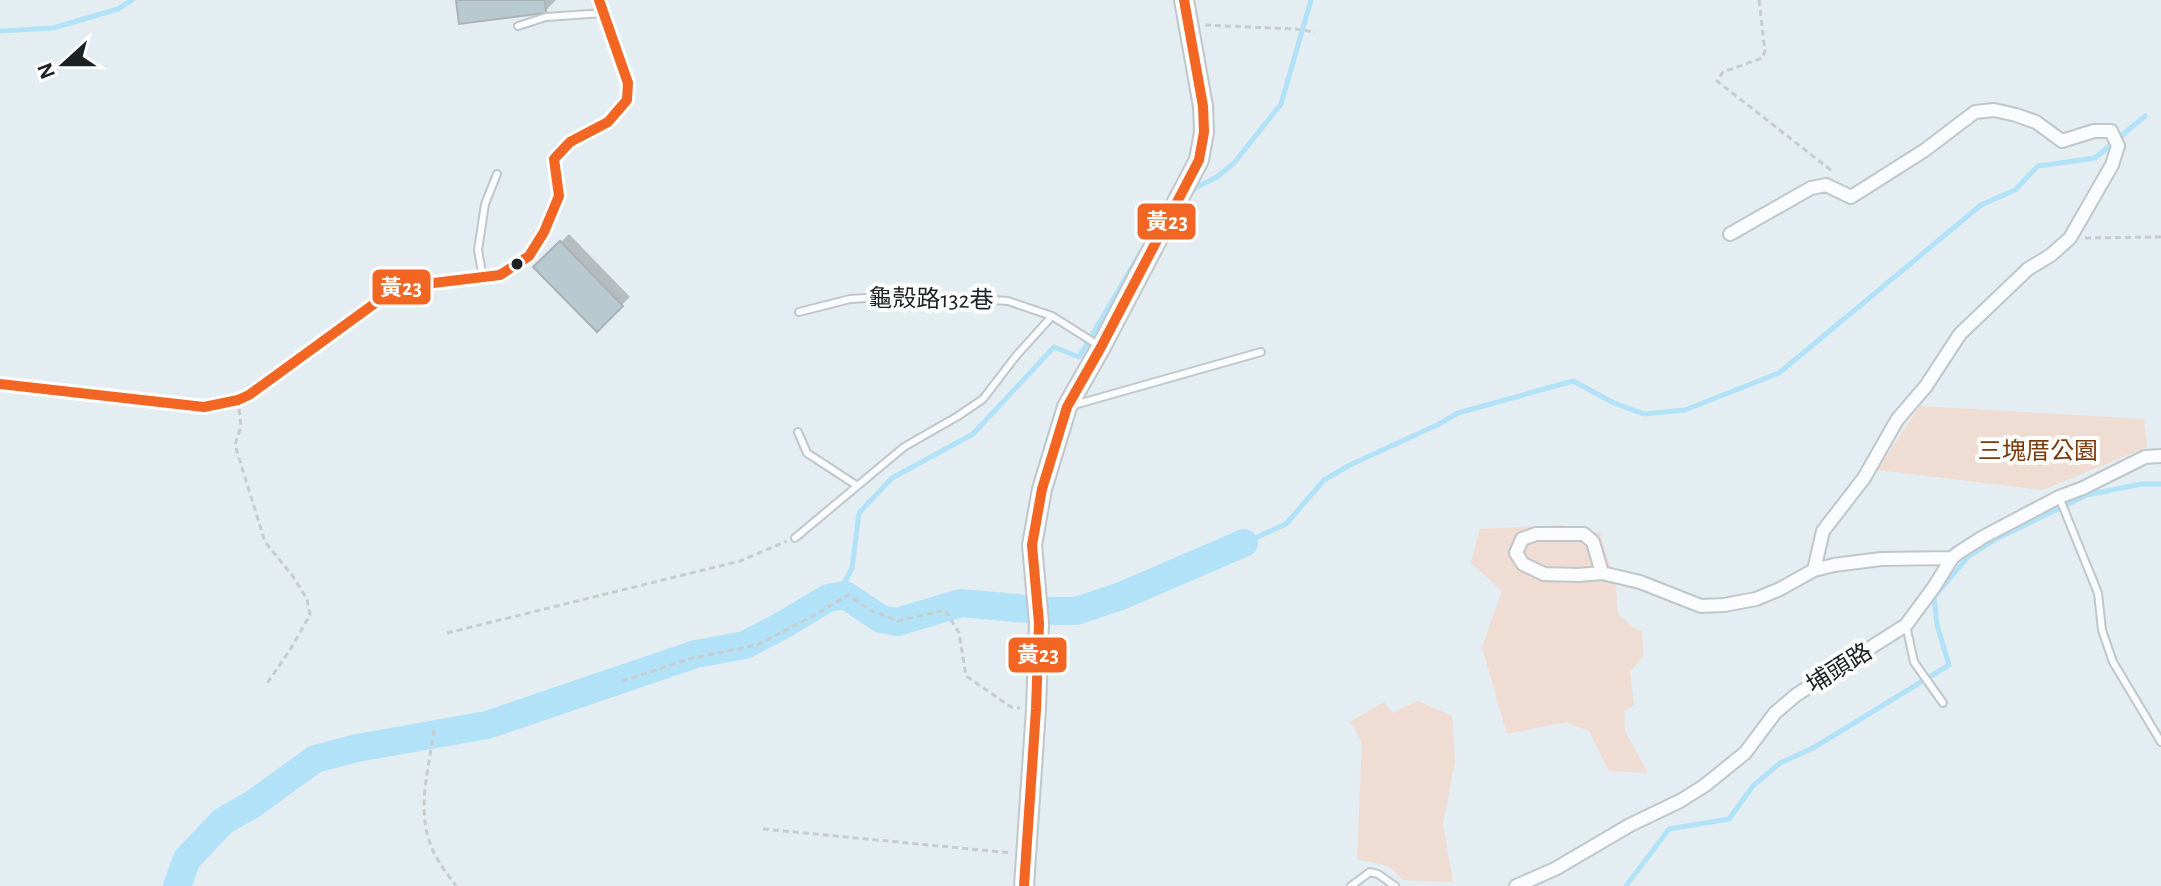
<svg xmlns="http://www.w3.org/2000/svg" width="2161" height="886" font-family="'Alegreya Sans','Noto Sans TC',sans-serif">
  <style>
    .green { fill: #efdcd2 }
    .shadow { fill: #0003 }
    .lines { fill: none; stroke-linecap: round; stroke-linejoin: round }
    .stream { stroke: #b2e2f8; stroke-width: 5 }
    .river { stroke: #b2e2f8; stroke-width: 28 }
    .building { fill: #b8c9d0; stroke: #abb1b4; stroke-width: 2 }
    .lane-casing { stroke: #c0c7cb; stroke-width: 10 }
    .street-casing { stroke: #c0c7cb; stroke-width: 16 }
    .secondary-casing { stroke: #c0c7cb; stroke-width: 22 }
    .path { stroke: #c9ccce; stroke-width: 3; stroke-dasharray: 6 4; stroke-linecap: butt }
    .lane { stroke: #fbfcfd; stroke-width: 6 }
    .street { stroke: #fbfcfd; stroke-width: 12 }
    .secondary { stroke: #fbfcfd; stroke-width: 18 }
    .bus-1-casing { stroke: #fff; stroke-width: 16 }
    .bus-1 { stroke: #f26522; stroke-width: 10 }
    .bus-dot { fill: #1c2124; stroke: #fff; stroke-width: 3 }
    .labels { text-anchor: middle; stroke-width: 8; stroke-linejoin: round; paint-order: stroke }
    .street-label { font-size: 24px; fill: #1c2124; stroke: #fff }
    .park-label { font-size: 24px; fill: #7c390a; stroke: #fff }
    .line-badge { stroke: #fff; stroke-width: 3 }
    .badge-label { font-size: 22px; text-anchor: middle; font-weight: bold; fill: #fff }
  </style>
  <rect width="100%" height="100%" fill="#e4edf1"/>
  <path class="green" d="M 1920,406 L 2144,419 L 2147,447 L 2043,490 L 1877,470 Z
    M 1561,525 L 1600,533 L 1616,586 L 1618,614 L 1632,627 L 1642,631 L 1643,656 L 1630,672 L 1634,705 L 1624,711 L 1625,731 L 1648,773 L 1609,771 L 1589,731 L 1566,722 L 1507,734 L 1482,647 L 1502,591 L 1471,563 L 1480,529 Z
    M 1418,701 L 1452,716 L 1455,761 L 1443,824 L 1453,882 L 1403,880 L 1388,866 L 1357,859 L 1362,742 L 1350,722 L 1384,702 L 1392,713 Z"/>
  <path class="shadow" d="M 458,0 L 556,0 L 545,11 Z
    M 569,234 L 630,297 L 597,329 L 536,267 Z"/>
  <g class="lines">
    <path class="stream" d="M 0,31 L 53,28 L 118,9 L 132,0
      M 1191,190 L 1217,177 L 1234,163 L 1281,104 L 1311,0
      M 1244,543 L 1286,524 L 1324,480 L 1350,465 L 1439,424 L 1458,413 L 1573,381 L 1614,403 L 1644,414 L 1685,410 L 1779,373 L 1981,205 L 2015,190 L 2038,166 L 2095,158 L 2145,116
      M 837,597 L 852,568 L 859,513 L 892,478 L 973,434 L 1054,347 L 1079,357 L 1141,252
      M 1626,886 L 1669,829 L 1729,819 L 1753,786 L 1780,763 L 1813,748 L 1949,665 L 1937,625 L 1934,597 L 1968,557 L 1996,539 L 2087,495 L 2141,484 L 2161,484"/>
    <path class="river" d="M 177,886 L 187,859 L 223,821 L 253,804 L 315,759 L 357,748 L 487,725 L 696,654 L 745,645 L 783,625 L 828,598 L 845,595 L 881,619 L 897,622 L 961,603 L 1050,611 L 1076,611 L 1121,596 L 1244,543"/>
  </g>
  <path class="building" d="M 456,0 L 545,0 L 546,13 L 459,24 Z
    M 560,241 L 623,306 L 597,332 L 533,267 Z"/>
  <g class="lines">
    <defs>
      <path id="lane" d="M 518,26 L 546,17 L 604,13
        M 483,278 L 478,250 L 485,204 L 497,174
        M 799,312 L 850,299 L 915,295 L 1008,301 L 1052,316 L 1098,345
        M 0,384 L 204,407 L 238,400 L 249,395 L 389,293 L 400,287 L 500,275 L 529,256 L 544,232 L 559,196 L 554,159 L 570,142 L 608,122 L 627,100 L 628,83 L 599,0
        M 1074,405 L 1261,352
        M 798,432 L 807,453 L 856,485
        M 2059,497 L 2098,593 L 2102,630 L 2113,662 L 2161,742
        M 795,538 L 904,447 L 958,416 L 983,399 L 1016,356 L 1052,316
        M 1906,625 L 1914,662 L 1943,703
        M 1351,886 L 1370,872 L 1378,874 L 1395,886"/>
      <path id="street" d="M 1730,234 L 1811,188 L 1826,185 L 1851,197 L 1925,150 L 1975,112 L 1994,110 L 2016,115 L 2036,122 L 2062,141 L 2094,131 L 2111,131 L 2118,146 L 2112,165 L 2070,238 L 2051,255 L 2028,269 L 1960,334 L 1926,386 L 1897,420 L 1864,478 L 1823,531 L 1814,570
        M 1602,573 L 1593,542 L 1584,534 L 1536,534 L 1522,539 L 1516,553 L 1523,564 L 1544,574 L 1578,575 L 1602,573 L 1640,582 L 1701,606 L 1724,605 L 1756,599 L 1780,589 L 1814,570 L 1834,565 L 1881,559 L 1952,558
        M 1516,886 L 1555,869 L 1630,825 L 1680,801 L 1704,786 L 1745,753 L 1775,713 L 1796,695 L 1906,625 L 1934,587 L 1952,558 L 1958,553 L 1983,537 L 2059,497 L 2083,488 L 2145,457 L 2161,456"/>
      <path id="secondary" d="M 1024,886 L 1036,709 L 1039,623 L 1032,545 L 1042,489 L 1067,407 L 1101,347 L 1199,160 L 1204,132 L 1203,106 L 1184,0"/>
    </defs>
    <use href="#lane" class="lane-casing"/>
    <use href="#street" class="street-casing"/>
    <use href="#secondary" class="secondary-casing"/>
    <path class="path" d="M 1759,0 L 1765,52 L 1762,58 L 1723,72 L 1717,81 L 1832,171
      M 1205,25 L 1295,29 L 1315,32
      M 2085,238 L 2161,237
      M 239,409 L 241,426 L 235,445 L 265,542 L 292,575 L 307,599 L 310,615 L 290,650 L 266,685
      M 447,633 L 740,561 L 787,541
      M 622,681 L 693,658 L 757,645 L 813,616 L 848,595 L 870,610 L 898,621 L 945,610 L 959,633 L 966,676 L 1011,707 L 1020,708
      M 434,730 C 429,767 417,807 430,843 C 435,859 447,873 456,886
      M 763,829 L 1012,853"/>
    <use href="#lane" class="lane"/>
    <use href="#street" class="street"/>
    <use href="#secondary" class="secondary"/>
    <defs>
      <path id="bus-1" d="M 0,384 L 204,407 L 238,400 L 249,395 L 389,293 L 400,287 L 500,275 L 529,256 L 544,232 L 559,196 L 554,159 L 570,142 L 608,122 L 627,100 L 628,83 L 599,0
        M 1024,886 L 1036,709 L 1039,623 L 1032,545 L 1042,489 L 1067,407 L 1101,347 L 1199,160 L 1204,132 L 1203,106 L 1184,0"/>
    </defs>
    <use href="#bus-1" class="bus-1-casing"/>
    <use href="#bus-1" class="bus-1"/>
  </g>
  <circle class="bus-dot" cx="517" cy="264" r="7"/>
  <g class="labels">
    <g class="street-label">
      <text transform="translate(931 299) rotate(1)" y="8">龜殼路132巷</text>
      <text transform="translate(1839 668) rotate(-32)" y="8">埔頭路</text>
    </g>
    <g class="park-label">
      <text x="2038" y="459">三塊厝公園</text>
    </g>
  </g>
  <g class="line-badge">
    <rect x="1136" y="202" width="61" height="39" rx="8" fill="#f26522"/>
    <rect x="371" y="268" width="61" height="38" rx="8" fill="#f26522"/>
    <rect x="1007" y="636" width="61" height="38" rx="8" fill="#f26522"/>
  </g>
  <g class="badge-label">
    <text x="1167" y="229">黃23</text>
    <text x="401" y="295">黃23</text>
    <text x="1038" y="662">黃23</text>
  </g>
  <g transform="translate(64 64) rotate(249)" stroke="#ffffff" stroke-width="6" paint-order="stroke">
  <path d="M0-6L14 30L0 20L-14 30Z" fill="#1c2124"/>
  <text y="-12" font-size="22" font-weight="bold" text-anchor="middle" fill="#1c2124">N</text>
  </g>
</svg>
